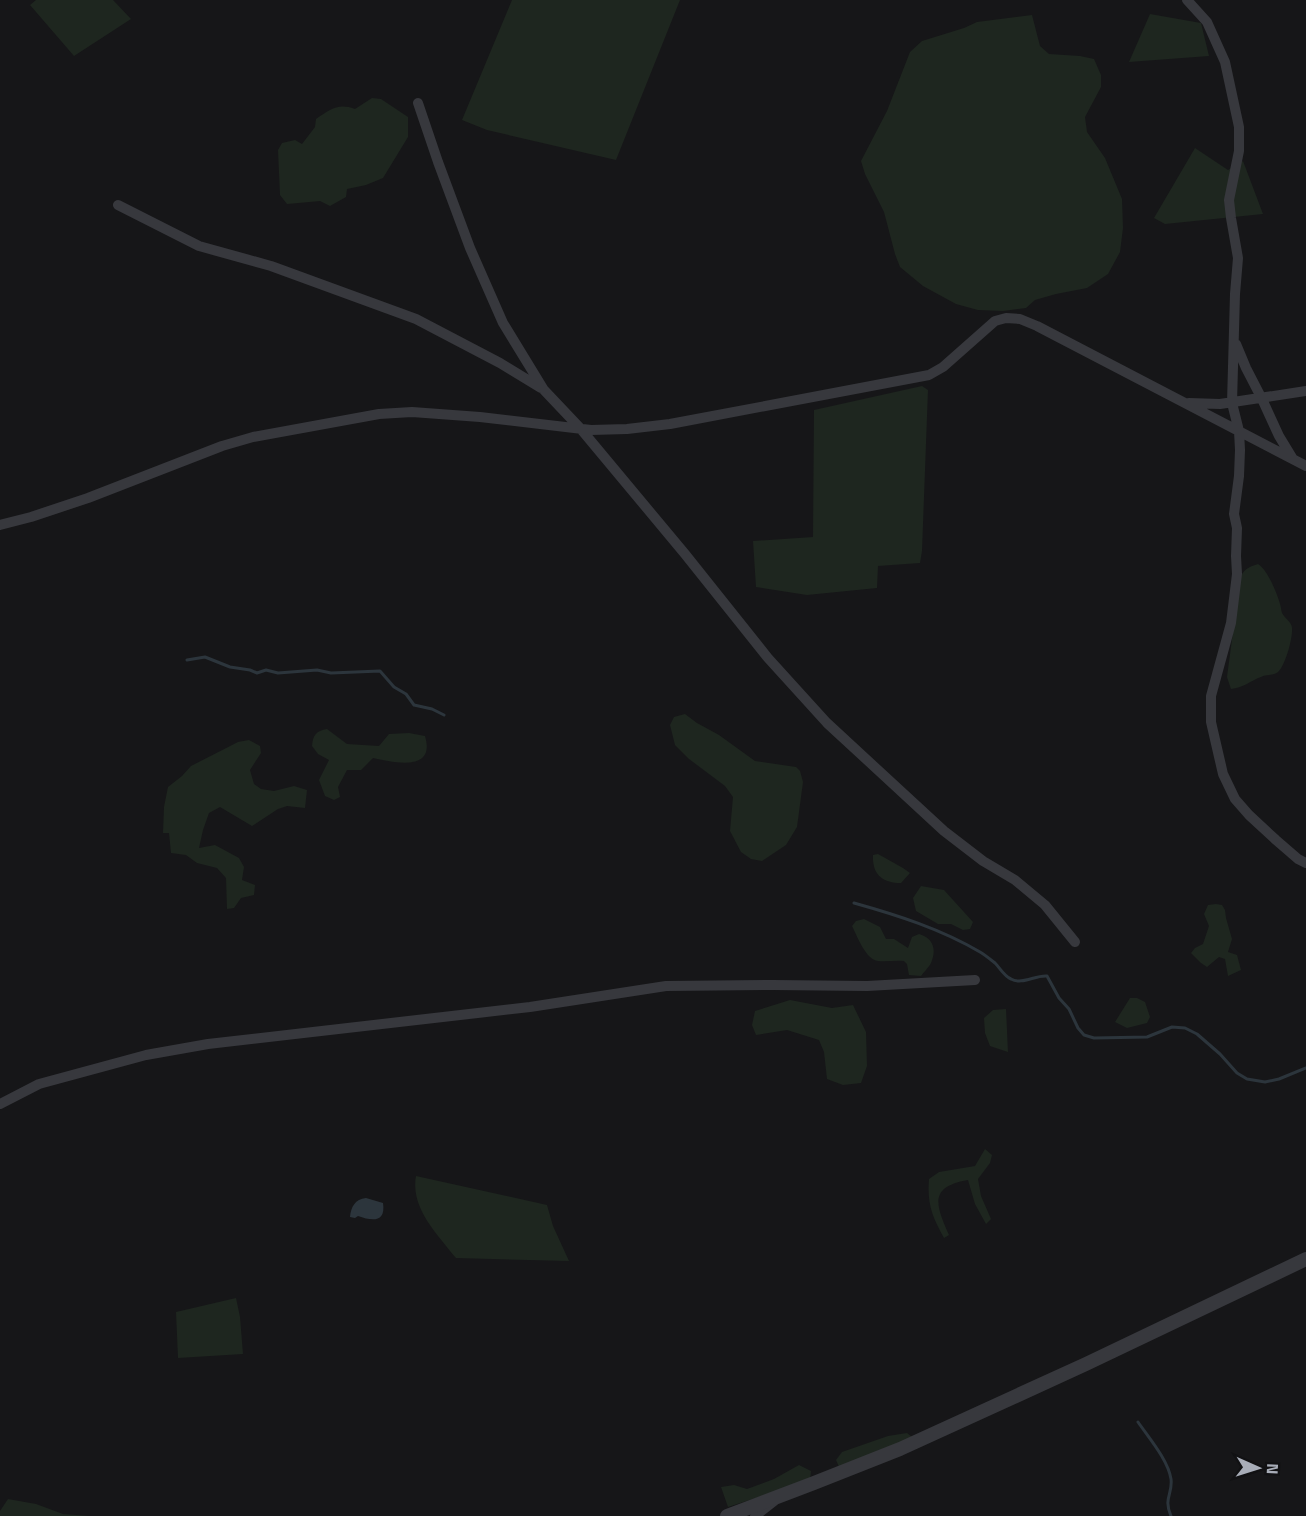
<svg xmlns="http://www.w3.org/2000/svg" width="1306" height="1516" font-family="'Titillium Web',sans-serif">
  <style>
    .green { fill: #1e261f }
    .water { fill: #2c353c }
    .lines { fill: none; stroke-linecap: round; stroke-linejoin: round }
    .stream { stroke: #2c353c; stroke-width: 3 }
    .minor { stroke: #37383d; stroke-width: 10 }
    .tertiary { stroke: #37383d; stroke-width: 14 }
  </style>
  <rect width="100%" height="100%" fill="#161618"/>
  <path class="green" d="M 36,0 L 113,0 L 131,19 L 74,56 L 30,5 Z
    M 512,0 L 680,0 L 616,160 L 487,130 L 462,120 Z
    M 1150,14 L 1201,23 L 1209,56 L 1129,62 Z
    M 1032,15 L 1040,46 L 1049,54 L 1080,56 L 1094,59 L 1101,75 L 1101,87 L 1085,117 L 1087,132 L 1105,158 L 1122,199 L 1123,228 L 1120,252 L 1108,274 L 1087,288 L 1056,294 L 1035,300 L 1026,308 L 1003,311 L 978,310 L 956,304 L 923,286 L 900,267 L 895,254 L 884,212 L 865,174 L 861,161 L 887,111 L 910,52 L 922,41 L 964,28 L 977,22 Z
    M 372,98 L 381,99 L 408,117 L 408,137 L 383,178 L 366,185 L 347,189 L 346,197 L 330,206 L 320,201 L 287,204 L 280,195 L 278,150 L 282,143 L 295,140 L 302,144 L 315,127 L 316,119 C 331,109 338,103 355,109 Z
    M 1195,148 L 1228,170 L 1243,161 L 1263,214 L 1165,224 L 1154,218 Z
    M 922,386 L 928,390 L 922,551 L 920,563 L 878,566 L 877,588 L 807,595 L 756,587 L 753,541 L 813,537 L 814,410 Z
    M 1258,564 C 1267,569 1277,593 1280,604 C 1281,607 1281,610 1282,613 C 1285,619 1292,622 1292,628 C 1293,638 1285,666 1278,672 C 1273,676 1267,674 1261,677 C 1250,681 1243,688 1231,689 L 1227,677 L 1240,579 C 1243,570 1248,567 1258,564 Z
    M 685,714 L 697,723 L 719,735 L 755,761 L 796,767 L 800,771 L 803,782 L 797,827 L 786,845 L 762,861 L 751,859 L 741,852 L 730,831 L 733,797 L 725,786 L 689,759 L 675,745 L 670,725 L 674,717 Z
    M 327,729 L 347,744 L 379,746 L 389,734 L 409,733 L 425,736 C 436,773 393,762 373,758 L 361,770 L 347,770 L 338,787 L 340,797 L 334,800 L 325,796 L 319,780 L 329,760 L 318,754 L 312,746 C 313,735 316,731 327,729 Z
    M 249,740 L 260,746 L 261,753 L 250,770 L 254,784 L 261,789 L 274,791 L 294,786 L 307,790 L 305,808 L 287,806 L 278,809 L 252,826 L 220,807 L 209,813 L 203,830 L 199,848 L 215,845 L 239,858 L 244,867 L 242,880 L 255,885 L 254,895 L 241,898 L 234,908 L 227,909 L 226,878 L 217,868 L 197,863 L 186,855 L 171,853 L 169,833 L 163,833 L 164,807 L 168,787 L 182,776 L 191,766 L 238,742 Z
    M 878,854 L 903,868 L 910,873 L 901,883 C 883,883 872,875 873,855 Z
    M 921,886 L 944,890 L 973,922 L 970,929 L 963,930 L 951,924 L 938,924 L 916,911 L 913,898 Z
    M 1216,904 L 1222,905 L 1225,910 L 1226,918 L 1232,939 L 1228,952 L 1237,955 L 1241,970 L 1228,976 L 1225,959 L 1219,957 L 1207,967 L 1201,963 L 1191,953 L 1195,948 L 1203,944 L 1209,926 L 1204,914 L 1208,905 Z
    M 864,919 L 880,927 L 886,939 L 894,939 L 908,948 L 912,937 L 919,934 C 933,938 937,949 931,963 C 929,967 924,972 921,976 L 909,975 L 907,964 L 904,961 C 895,960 887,962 878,961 C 866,960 857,936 852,926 L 856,921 Z
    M 1130,998 L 1137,998 L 1145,1002 L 1150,1017 L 1147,1023 L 1127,1028 L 1115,1022 Z
    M 790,1000 L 832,1008 L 853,1005 L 866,1032 L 867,1066 L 861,1083 L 843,1085 L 827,1079 L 824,1052 L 819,1040 L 787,1030 L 756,1035 L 752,1025 L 755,1011 Z
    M 1006,1009 L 1008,1052 L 990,1046 L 985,1033 L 984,1018 L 993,1010 Z
    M 985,1149 L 992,1155 L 990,1163 L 978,1179 L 981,1196 L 991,1219 L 986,1224 L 975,1204 L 968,1180 C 928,1187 936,1205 949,1235 L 944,1238 C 932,1216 927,1204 929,1179 L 939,1172 L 975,1166 Z
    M 416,1176 L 547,1205 L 553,1226 L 569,1261 L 456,1258 C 438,1235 410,1208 416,1176 Z
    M 236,1298 L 240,1317 L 243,1354 L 178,1358 L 176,1312 Z
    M 907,1433 L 912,1437 L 840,1469 L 836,1460 L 842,1452 L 888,1436 Z
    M 799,1465 L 811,1471 L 810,1480 L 728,1507 L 721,1487 L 734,1485 L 747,1489 L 774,1479 Z
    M 8,1499 L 36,1504 L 63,1514 L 90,1516 L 0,1516 L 0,1511 Z"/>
  <path class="water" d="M 366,1198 L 383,1203 C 386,1223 372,1221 358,1216 L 355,1218 L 350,1217 C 351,1207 355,1199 366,1198 Z"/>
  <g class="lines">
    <path class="stream" d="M 187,660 L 205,657 L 230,667 L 250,670 L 257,673 L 266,670 L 278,673 L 317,670 L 331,673 L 380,671 L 394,687 L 406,694 L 414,705 L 432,709 L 444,715
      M 854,903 C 897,915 941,929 980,952 C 985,955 990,959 995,963 C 1000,968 1004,976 1011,979 C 1022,985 1035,975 1047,976 L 1059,998 L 1069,1009 L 1078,1028 L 1084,1035 L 1094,1038 L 1147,1037 L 1172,1027 L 1185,1028 L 1197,1034 L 1220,1054 L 1237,1073 L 1247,1079 L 1265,1082 L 1279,1079 L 1306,1068
      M 1138,1422 C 1149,1438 1168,1460 1171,1479 C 1173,1494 1163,1498 1171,1516"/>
    <path class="minor" d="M 1187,0 L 1207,22 L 1225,62 L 1239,127 L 1239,151 L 1229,200 L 1231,218 L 1238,258 L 1235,294 L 1232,403 L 1239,431 L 1240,450 L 1239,476 L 1234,514 L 1237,528 L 1236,556 L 1237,574 L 1231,623 L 1211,696 L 1211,722 L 1223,774 L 1235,799 L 1249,815 L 1276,840 L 1298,859 L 1306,863
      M 418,103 L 438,162 L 470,248 L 503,323 L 544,390 L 580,428 L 685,554 L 768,658 L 827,723 L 944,831 L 983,861 L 1015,880 L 1045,905 L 1075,942
      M 118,205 L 199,246 L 271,266 L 416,319 L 500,363 L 541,388
      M 1236,344 L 1246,368 L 1262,399 L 1279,436 L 1293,459
      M 1189,403 L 1220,404 L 1306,391
      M 0,525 L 31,517 L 88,498 L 222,446 L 253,437 L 379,414 L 412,412 L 480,417 L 591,430 L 627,429 L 670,424 L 929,375 L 943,367 L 995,321 L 1006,318 L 1020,319 L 1037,326 L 1306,466
      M 0,1104 L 39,1084 L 146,1055 L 208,1044 L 530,1007 L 666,986 L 773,985 L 867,986 L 975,980
      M 755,1516 L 774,1501"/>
    <path class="tertiary" d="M 727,1516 L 814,1483 L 900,1449 L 1086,1364 L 1306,1259"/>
  </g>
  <g transform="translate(1258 1468) rotate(93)" stroke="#111113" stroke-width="4.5" paint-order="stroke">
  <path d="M0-4.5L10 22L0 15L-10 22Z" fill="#a8adb8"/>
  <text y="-9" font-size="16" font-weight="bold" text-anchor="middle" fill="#a8adb8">N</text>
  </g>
</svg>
